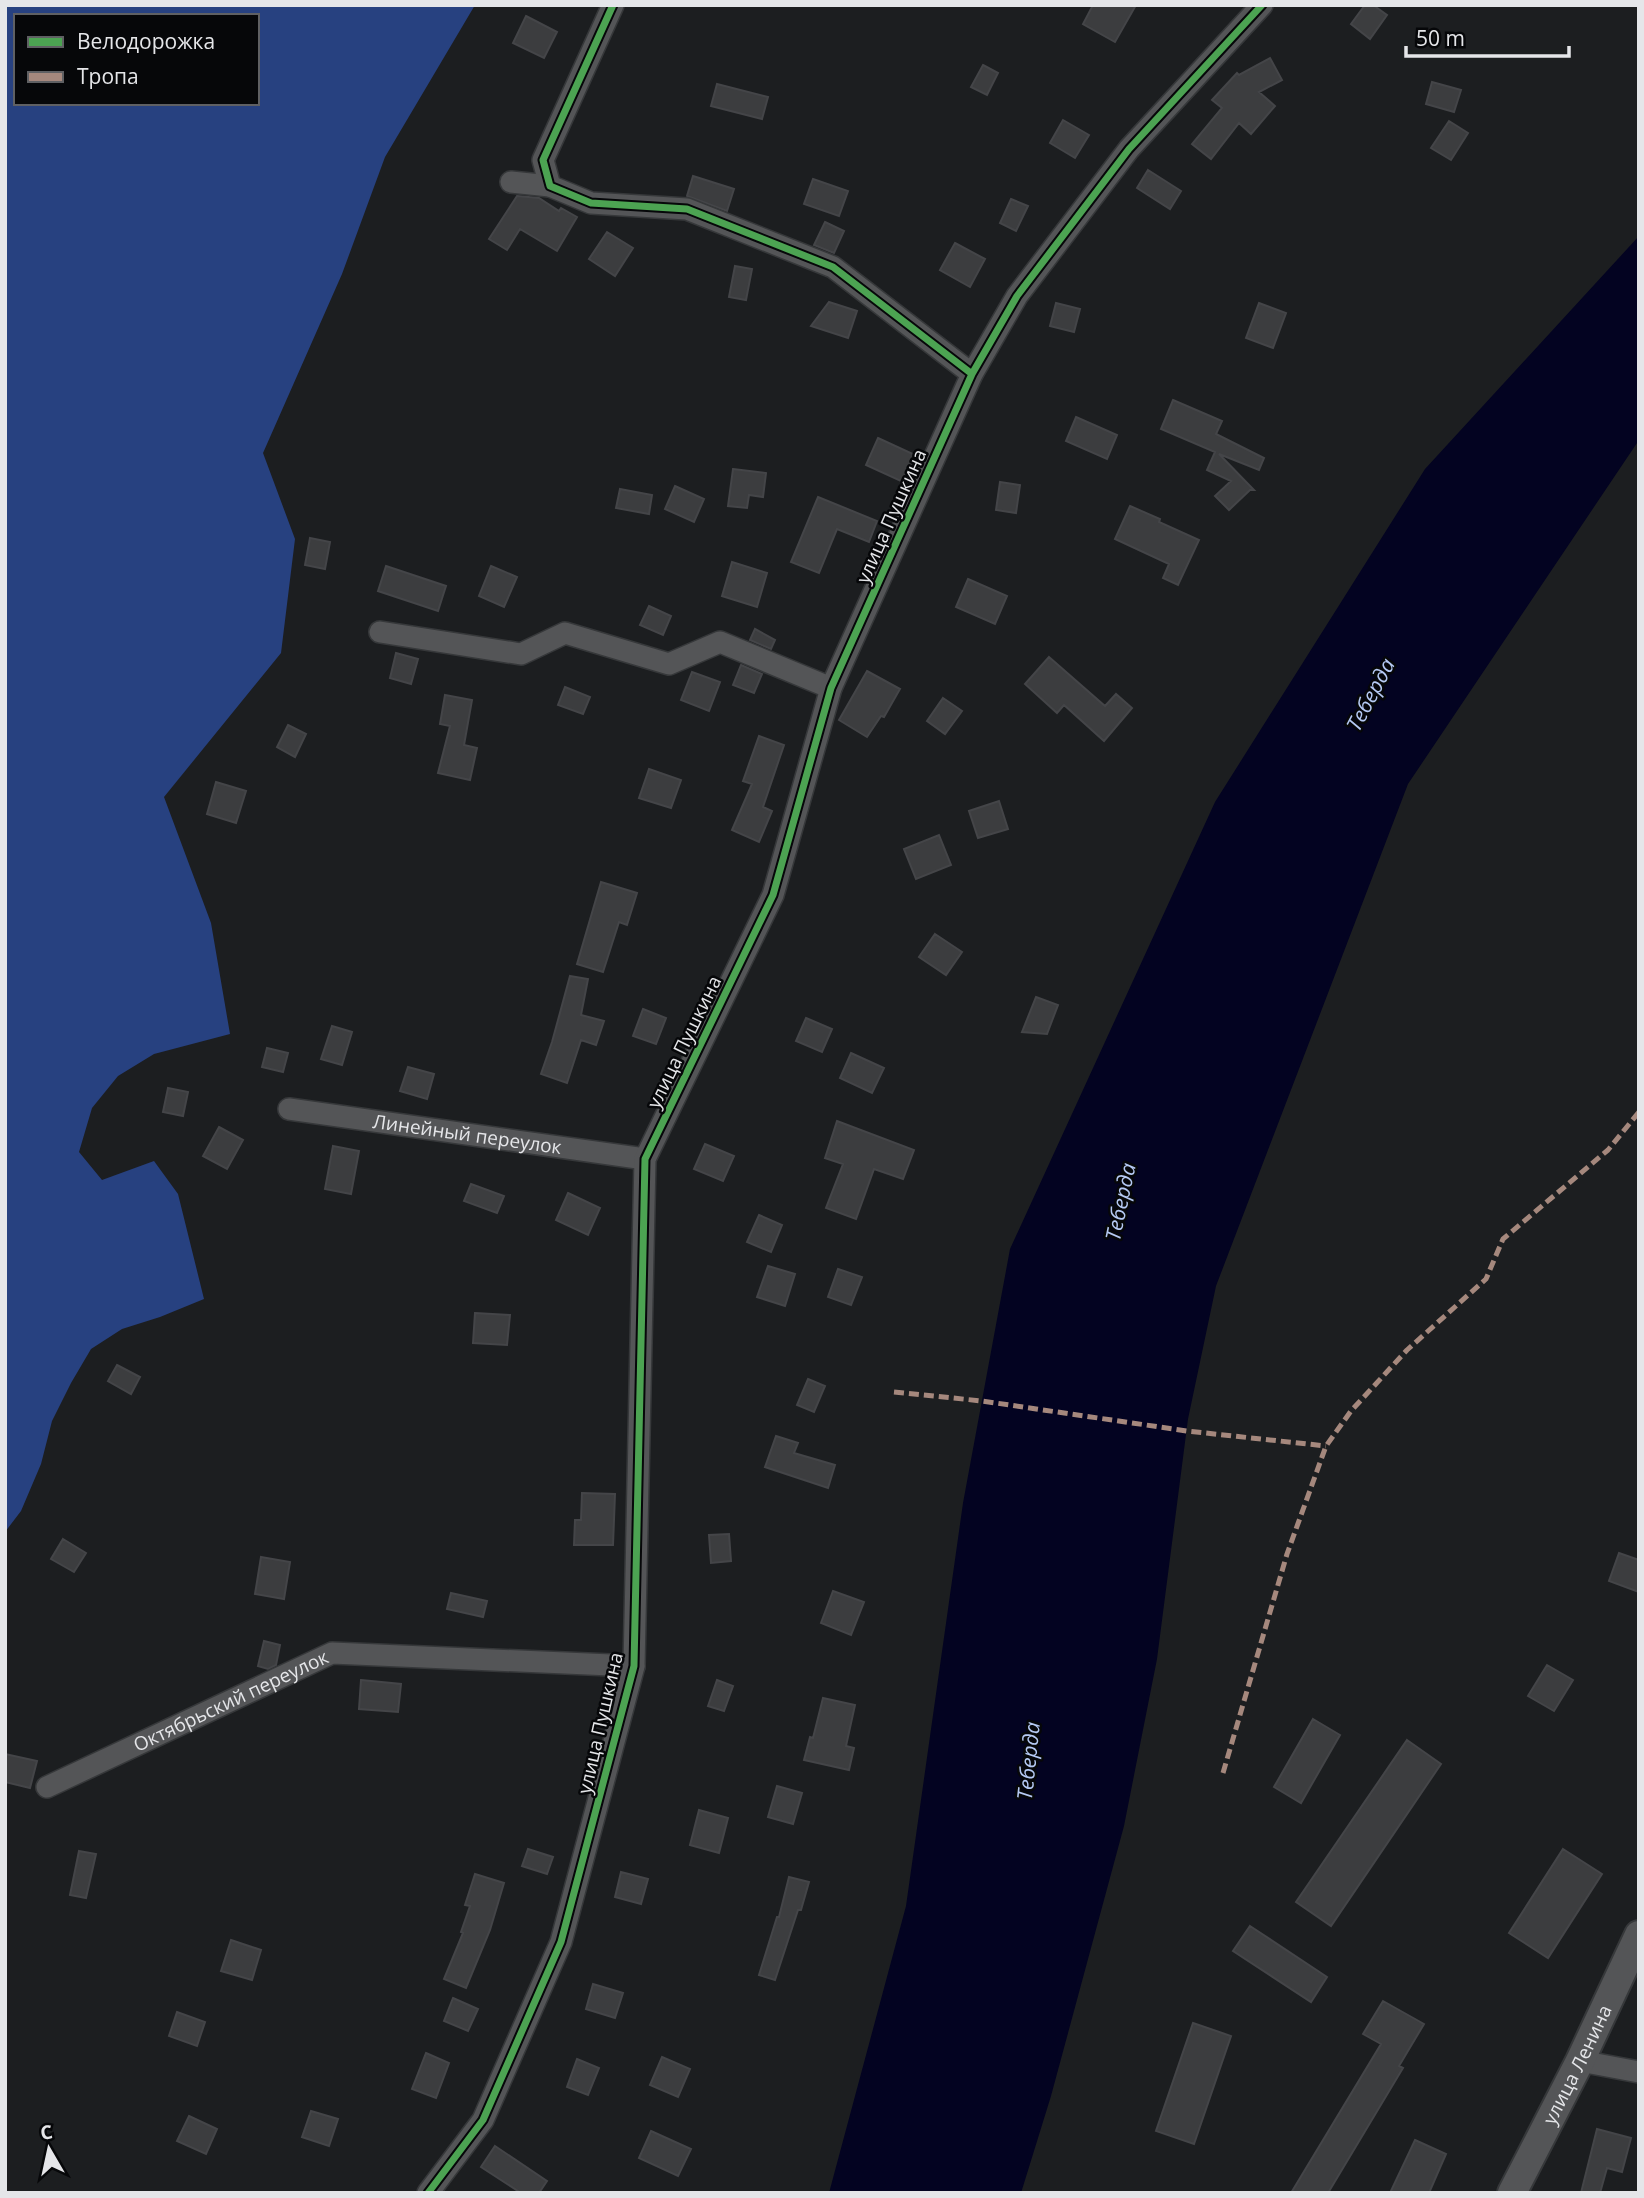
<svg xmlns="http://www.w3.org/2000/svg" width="1644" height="2198" font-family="'Open Sans',sans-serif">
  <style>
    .forest { fill: #274180; fill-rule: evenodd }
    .water { fill: #030321 }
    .building { fill: #3c3d3f; stroke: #444548; stroke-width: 2 }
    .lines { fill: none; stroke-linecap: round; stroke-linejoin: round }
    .street-casing { stroke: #36383a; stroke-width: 24 }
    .secondary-casing { stroke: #36383a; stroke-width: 32 }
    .street { stroke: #545557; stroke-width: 21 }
    .secondary { stroke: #545557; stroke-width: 28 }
    .quiet { stroke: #a5887d; stroke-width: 5; stroke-dasharray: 10 5; stroke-linecap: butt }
    .cycleway-casing { stroke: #060709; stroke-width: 11 }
    .cycleway { stroke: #4ca352; stroke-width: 7 }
    .labels { text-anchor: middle; stroke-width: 5; stroke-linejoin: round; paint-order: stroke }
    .street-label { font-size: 19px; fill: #e5e6e9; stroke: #060709 }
    .water-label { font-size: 21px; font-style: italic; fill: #b5c9f3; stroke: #060709 }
  </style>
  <rect width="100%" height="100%" fill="#1c1e20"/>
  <path class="forest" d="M 5,5 L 475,5 L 385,157 L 342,274 L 263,453 L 295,539 L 281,653 L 164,797 L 211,923 L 230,1034 L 154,1054 L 118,1076 L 92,1108 L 79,1152 L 102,1180 L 154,1161 L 178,1194 L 204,1299 L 160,1317 L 122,1329 L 91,1349 L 71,1383 L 52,1421 L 41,1464 L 21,1511 L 5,1532 ZM 16,16 L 257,16 L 257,103 L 16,103 Z"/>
  <path class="water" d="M 1639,236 L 1639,440 L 1408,784 L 1216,1286 L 1188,1419 L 1157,1659 L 1124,1826 L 1051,2096 L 1021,2193 L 829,2193 L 906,1906 L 963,1503 L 1010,1249 L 1215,802 L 1425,469 Z"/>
  <path class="building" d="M 1093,5 L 1136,5 L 1115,42 L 1083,24 Z
    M 1365,5 L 1373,5 L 1387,15 L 1370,39 L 1351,24 Z
    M 526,16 L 557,32 L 544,58 L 513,43 Z
    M 1270,58 L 1282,80 L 1259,92 L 1275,106 L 1251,134 L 1239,123 L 1211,159 L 1192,144 L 1222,108 L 1212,100 L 1237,73 L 1239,75 Z
    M 983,65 L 998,73 L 987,95 L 971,87 Z
    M 1432,82 L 1461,90 L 1454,112 L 1426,104 Z
    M 717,84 L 768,97 L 762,119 L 711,106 Z
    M 1063,120 L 1089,135 L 1075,158 L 1050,143 Z
    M 1449,121 L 1468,133 L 1451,160 L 1431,148 Z
    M 1148,170 L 1181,191 L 1170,209 L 1137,188 Z
    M 693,176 L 734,189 L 727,211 L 687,196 Z
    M 813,179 L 848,191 L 839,216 L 804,204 Z
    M 517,196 L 539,198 L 559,211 L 561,208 L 577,217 L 557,251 L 520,229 L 507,250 L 489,239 Z
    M 1011,199 L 1028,206 L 1016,231 L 1000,223 Z
    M 825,222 L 844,231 L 834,253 L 814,245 Z
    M 607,232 L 633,248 L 615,276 L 589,259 Z
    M 955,243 L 985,259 L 970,287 L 940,270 Z
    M 735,266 L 752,269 L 746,300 L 729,297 Z
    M 829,302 L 857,311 L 848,338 L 811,326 Z
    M 1056,303 L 1080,309 L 1074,332 L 1050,326 Z
    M 1259,303 L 1286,313 L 1273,348 L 1246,338 Z
    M 1173,400 L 1222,421 L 1216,434 L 1264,458 L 1259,470 L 1219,454 L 1254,490 L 1250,490 L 1229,510 L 1215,496 L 1231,481 L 1207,470 L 1215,452 L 1161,429 Z
    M 1076,417 L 1117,435 L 1107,459 L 1066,441 Z
    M 878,438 L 915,455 L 903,482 L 866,465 Z
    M 733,469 L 766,473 L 763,497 L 749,495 L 747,508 L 728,506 Z
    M 1000,482 L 1020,485 L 1016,513 L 996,510 Z
    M 675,486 L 704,499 L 694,522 L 665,509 Z
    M 620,489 L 652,495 L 649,514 L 616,508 Z
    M 818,497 L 877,521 L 869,542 L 837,529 L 819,573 L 791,562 Z
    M 1130,506 L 1160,519 L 1159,522 L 1199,540 L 1178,585 L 1163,578 L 1169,564 L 1115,539 Z
    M 310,538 L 330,542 L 325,569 L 305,565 Z
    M 732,562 L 767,573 L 757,607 L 722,596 Z
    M 386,566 L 446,586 L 438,611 L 378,591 Z
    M 491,566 L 517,577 L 504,607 L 479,596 Z
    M 968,579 L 1007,596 L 995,624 L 956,607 Z
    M 649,606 L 671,616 L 663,635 L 640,625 Z
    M 755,629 L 775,640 L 771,649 L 750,640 Z
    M 396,653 L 418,659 L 411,684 L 390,678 Z
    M 1049,657 L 1105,706 L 1116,694 L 1132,708 L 1104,741 L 1064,705 L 1057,713 L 1025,684 Z
    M 741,665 L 762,674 L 754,693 L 733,685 Z
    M 867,671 L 900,689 L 884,717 L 881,716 L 867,737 L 839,720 Z
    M 692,672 L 720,682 L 709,711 L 681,700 Z
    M 565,687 L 590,697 L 583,714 L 558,705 Z
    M 445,695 L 472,700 L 464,745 L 477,748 L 470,780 L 438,773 L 450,726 L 440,724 Z
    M 943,698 L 962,711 L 945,734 L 927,721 Z
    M 288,725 L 306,734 L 295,757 L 277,747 Z
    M 759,736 L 784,745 L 763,807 L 772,811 L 759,842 L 732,830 L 752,784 L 743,781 Z
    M 649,769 L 681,780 L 671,808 L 639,798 Z
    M 216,782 L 246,791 L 236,823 L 207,814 Z
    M 999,801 L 1008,829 L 978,838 L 969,811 Z
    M 939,835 L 951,865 L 916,879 L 904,849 Z
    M 601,882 L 637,893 L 627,925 L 619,922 L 603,972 L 577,964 Z
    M 935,934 L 962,952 L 946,975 L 919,957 Z
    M 570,976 L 588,979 L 581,1015 L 604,1021 L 596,1045 L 581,1040 L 567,1083 L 541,1074 L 552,1042 Z
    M 1036,997 L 1058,1005 L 1047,1034 L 1022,1032 Z
    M 643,1009 L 666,1018 L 656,1044 L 633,1036 Z
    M 806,1018 L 832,1029 L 822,1052 L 796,1041 Z
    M 332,1026 L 352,1032 L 342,1065 L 321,1059 Z
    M 267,1048 L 288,1053 L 283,1072 L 262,1067 Z
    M 851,1053 L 884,1068 L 872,1093 L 840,1078 Z
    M 408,1067 L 434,1074 L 427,1099 L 400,1091 Z
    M 168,1088 L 188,1092 L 183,1116 L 163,1112 Z
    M 837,1121 L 914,1150 L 903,1179 L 874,1169 L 856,1219 L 826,1208 L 843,1164 L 825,1158 Z
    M 219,1127 L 243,1140 L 227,1169 L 203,1156 Z
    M 705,1144 L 734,1156 L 723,1181 L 694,1169 Z
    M 333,1146 L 359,1151 L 351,1194 L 325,1189 Z
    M 471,1184 L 504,1196 L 497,1213 L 464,1201 Z
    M 568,1193 L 600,1208 L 588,1235 L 556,1220 Z
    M 759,1215 L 782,1225 L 771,1252 L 747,1242 Z
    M 768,1266 L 795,1274 L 785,1306 L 757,1297 Z
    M 838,1269 L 862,1277 L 851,1305 L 828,1297 Z
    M 475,1313 L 510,1315 L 507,1345 L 473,1343 Z
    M 117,1365 L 140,1377 L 131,1394 L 108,1381 Z
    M 808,1379 L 825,1386 L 814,1412 L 797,1405 Z
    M 776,1436 L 798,1443 L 794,1453 L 835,1465 L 828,1488 L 765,1467 Z
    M 582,1493 L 615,1494 L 613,1545 L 574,1545 L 575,1520 L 581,1520 Z
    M 729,1534 L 731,1561 L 711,1563 L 709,1535 Z
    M 63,1539 L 86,1553 L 74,1572 L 51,1559 Z
    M 1619,1553 L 1639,1560 L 1639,1592 L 1609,1581 Z
    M 261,1557 L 290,1562 L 284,1599 L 255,1594 Z
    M 833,1591 L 864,1602 L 851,1635 L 821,1623 Z
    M 451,1593 L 487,1601 L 483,1617 L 447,1609 Z
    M 264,1641 L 280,1645 L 276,1665 L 268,1669 L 258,1666 Z
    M 1547,1665 L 1573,1680 L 1554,1711 L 1528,1696 Z
    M 361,1680 L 401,1684 L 398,1712 L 359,1709 Z
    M 717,1680 L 733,1686 L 724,1711 L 708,1706 Z
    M 823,1698 L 855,1705 L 846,1746 L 854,1748 L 849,1770 L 804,1760 L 810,1737 L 813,1738 Z
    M 1313,1719 L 1340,1735 L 1301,1803 L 1274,1787 Z
    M 1407,1740 L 1441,1764 L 1331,1926 L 1296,1902 Z
    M 5,1754 L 37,1761 L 30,1788 L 5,1782 Z
    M 777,1786 L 802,1793 L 793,1824 L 768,1817 Z
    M 699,1810 L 728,1818 L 719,1853 L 690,1845 Z
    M 528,1849 L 553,1857 L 547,1874 L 522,1866 Z
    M 1563,1849 L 1602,1874 L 1548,1958 L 1509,1933 Z
    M 79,1851 L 96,1854 L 86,1898 L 70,1895 Z
    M 621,1872 L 648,1879 L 641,1904 L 615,1897 Z
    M 475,1874 L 504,1883 L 490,1930 L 466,1988 L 444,1979 L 463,1933 L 461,1932 L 470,1906 L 465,1905 Z
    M 789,1877 L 809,1882 L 801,1910 L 798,1910 L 775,1980 L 759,1975 L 777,1917 L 779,1917 Z
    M 1250,1926 L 1327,1977 L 1311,2002 L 1233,1951 Z
    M 231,1940 L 261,1950 L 252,1980 L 221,1971 Z
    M 593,1984 L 623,1993 L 615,2018 L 586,2009 Z
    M 453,1998 L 478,2009 L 468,2031 L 444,2021 Z
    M 1383,2001 L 1424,2024 L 1399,2066 L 1403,2068 L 1328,2193 L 1291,2193 L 1381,2044 L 1363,2034 Z
    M 177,2012 L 205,2022 L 197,2046 L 169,2036 Z
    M 1193,2023 L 1231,2036 L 1194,2144 L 1156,2131 Z
    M 426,2053 L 449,2063 L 436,2098 L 412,2089 Z
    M 662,2057 L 690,2069 L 678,2097 L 650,2085 Z
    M 577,2059 L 599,2068 L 588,2095 L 567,2087 Z
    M 311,2111 L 338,2119 L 329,2146 L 302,2137 Z
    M 189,2116 L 217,2129 L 206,2154 L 177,2141 Z
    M 1597,2129 L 1631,2138 L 1622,2172 L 1607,2168 L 1600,2193 L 1581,2193 Z
    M 651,2131 L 691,2149 L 678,2176 L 639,2158 Z
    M 1415,2140 L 1446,2154 L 1429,2193 L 1390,2193 Z
    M 495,2146 L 547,2181 L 539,2193 L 521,2193 L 481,2167 Z"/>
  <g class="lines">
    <defs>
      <g id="street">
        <path d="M 613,5 L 543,160 L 550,186 L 591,203 L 687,209 L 833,267 L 972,374"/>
        <path d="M 511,182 L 550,186"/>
        <path d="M 380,632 L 521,654 L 565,633 L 669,664 L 720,642 L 831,688"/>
        <path id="s1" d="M 289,1109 L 645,1159"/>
        <path id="s2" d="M 47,1787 L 332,1653 L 634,1666"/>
        <path d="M 1580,2061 L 1639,2072"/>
        <path d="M 428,2193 L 483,2120 L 561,1942 L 634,1666 L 645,1159 L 773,895 L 831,688 L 972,374 L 1017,296 L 1129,149 L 1262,5"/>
      </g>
      <g id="secondary">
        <path id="s3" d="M 1512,2193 L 1580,2061 L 1639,1935"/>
      </g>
    </defs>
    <use href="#street" class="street-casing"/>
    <use href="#secondary" class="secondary-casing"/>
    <use href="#street" class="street"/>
    <use href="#secondary" class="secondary"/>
    <path class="quiet" d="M 894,1392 L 982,1401 L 1187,1431 L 1326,1446
      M 1223,1773 L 1287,1554 L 1326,1446 L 1351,1411 L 1407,1350 L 1486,1279 L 1503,1239 L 1608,1150 L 1639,1112"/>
    <defs>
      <path id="cycleway" d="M 613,5 L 543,160 L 550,186 L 591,203 L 687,209 L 833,267 L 972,374
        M 428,2193 L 483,2120 L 561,1942 L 634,1666 L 645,1159 L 773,895 L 831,688 L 972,374 L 1017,296 L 1129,149 L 1262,5"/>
    </defs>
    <use href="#cycleway" class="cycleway-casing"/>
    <use href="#cycleway" class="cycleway"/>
  </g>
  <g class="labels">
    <g class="street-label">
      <text transform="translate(891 516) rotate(-66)" y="7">улица Пушкина</text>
      <text transform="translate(684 1042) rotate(-64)" y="7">улица Пушкина</text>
      <text dy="7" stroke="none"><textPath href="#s1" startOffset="180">Линейный переулок</textPath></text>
      <text dy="7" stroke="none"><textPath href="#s2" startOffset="203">Октябрьский переулок</textPath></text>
      <text transform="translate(600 1723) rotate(-77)" y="7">улица Пушкина</text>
      <text dy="7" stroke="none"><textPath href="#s3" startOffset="144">улица Ленина</textPath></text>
    </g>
    <g class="water-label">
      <text transform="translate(1371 695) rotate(-62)" y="7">Теберда</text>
      <text transform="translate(1121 1202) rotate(-78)" y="7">Теберда</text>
      <text transform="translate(1029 1761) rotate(-84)" y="7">Теберда</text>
    </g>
  </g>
  <rect width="1644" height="2198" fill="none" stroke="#e5e6e9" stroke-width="14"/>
  <rect x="14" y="14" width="245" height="91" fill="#060709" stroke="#5f6063" stroke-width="2"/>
  <rect x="28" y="37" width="35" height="10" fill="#4ca352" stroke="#5f6063" stroke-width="2"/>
  <text x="77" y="49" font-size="21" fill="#e5e6e9">Велодорожка</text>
  <rect x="28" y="72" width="35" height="10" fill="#a5887d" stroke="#5f6063" stroke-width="2"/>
  <text x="77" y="84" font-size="21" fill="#e5e6e9">Тропа</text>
  <g transform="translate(49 2149) rotate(351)" stroke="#060709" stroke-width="5" paint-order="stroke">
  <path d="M0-5L12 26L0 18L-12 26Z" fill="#e5e6e9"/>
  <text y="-10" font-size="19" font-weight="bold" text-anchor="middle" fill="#e5e6e9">С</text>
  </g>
  <path d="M1406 46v10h163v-10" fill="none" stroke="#e5e6e9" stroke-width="3.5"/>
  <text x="1416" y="46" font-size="21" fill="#e5e6e9" stroke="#060709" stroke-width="5" paint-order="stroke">50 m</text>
</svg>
